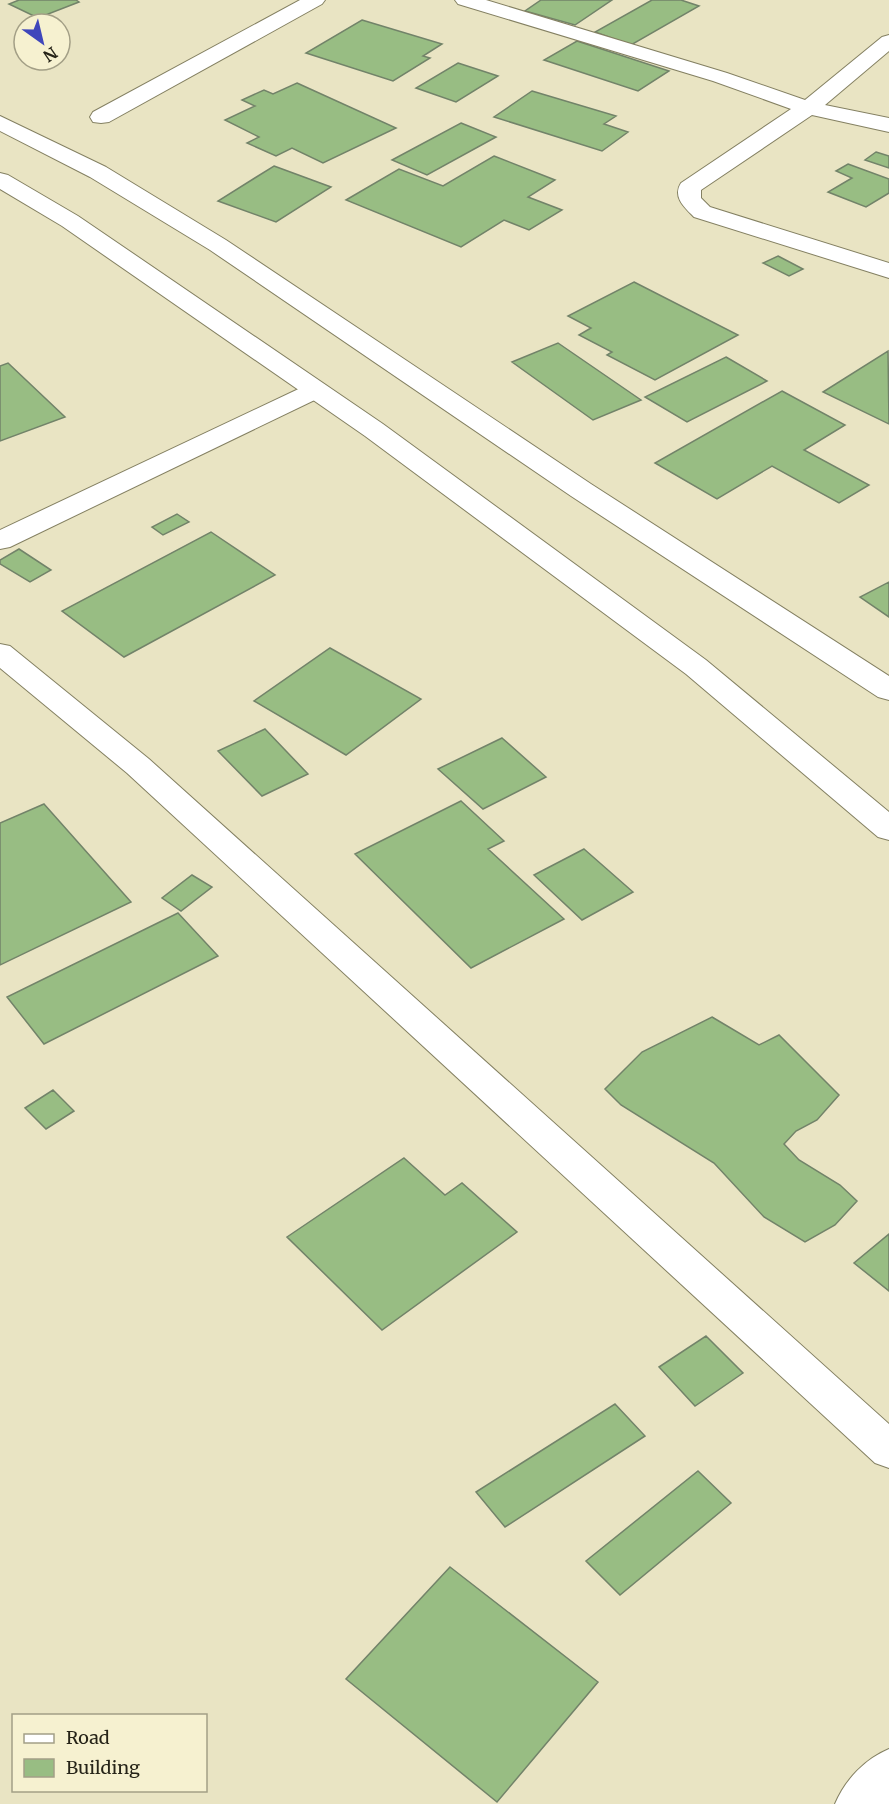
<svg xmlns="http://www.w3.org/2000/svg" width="889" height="1804" font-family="Merriweather,serif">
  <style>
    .building { fill: #98bd83; stroke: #728369; stroke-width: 1.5 }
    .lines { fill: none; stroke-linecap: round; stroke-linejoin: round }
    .street-casing { stroke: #848062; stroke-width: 2 }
    .secondary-casing { stroke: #848062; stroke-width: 2 }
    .street { fill: #fff; fill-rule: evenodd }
    .secondary { fill: #fff; fill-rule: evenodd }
  </style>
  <rect width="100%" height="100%" fill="#e9e4c3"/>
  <path class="building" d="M 19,0 L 76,0 L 79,2 L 38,18 L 9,4 Z
    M 541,0 L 612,0 L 575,25 L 525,11 Z
    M 652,0 L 681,0 L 699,6 L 631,45 L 595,32 Z
    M 362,20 L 442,44 L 423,56 L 430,58 L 393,81 L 306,53 Z
    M 577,41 L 669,71 L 638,91 L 544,60 Z
    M 458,63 L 498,76 L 456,102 L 416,88 Z
    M 297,83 L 396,128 L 323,163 L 292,148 L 276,156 L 247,143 L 259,137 L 225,120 L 255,106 L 242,100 L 264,90 L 273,94 Z
    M 532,91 L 616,116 L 604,124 L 628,132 L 602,151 L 494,117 Z
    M 461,123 L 496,137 L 427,175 L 392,160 Z
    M 876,152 L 889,156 L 889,168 L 865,160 Z
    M 494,156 L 555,180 L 528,197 L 562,210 L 529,230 L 504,220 L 461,247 L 346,200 L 399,169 L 443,186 Z
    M 848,164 L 889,179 L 889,193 L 866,207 L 828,192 L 852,178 L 836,171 Z
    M 274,166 L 331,187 L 276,222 L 218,201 Z
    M 778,256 L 803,269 L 789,276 L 763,263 Z
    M 634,282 L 738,335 L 655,380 L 607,355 L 612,352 L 579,335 L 591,328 L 568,316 Z
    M 558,343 L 641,400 L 593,420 L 512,362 Z
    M 888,351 L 889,424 L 823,392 Z
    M 726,357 L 767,381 L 687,422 L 645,397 Z
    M 8,363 L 65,417 L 0,441 L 0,366 Z
    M 782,391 L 845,425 L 804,450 L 869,485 L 839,503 L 772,466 L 717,499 L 655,463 Z
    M 177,514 L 189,522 L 163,535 L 152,527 Z
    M 211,532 L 275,575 L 124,657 L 62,611 Z
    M 19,549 L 51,570 L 30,582 L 0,564 L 0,560 Z
    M 889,582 L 889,617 L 860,597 Z
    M 330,648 L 421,699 L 346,755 L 254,701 Z
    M 265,729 L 308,774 L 262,796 L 218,751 Z
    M 502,738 L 546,777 L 483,809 L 438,769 Z
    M 461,801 L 504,841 L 488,849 L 564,919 L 471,968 L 355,854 Z
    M 44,804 L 131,902 L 0,965 L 0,823 Z
    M 584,849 L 633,892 L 582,920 L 534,875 Z
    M 192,875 L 212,887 L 181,911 L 162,898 Z
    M 178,913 L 218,956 L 44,1044 L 7,997 Z
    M 712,1017 L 759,1045 L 779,1035 L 839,1095 L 817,1120 L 796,1131 L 784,1144 L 799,1160 L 840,1185 L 857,1201 L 835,1225 L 805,1242 L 764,1217 L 714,1163 L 621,1105 L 605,1089 L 642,1052 Z
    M 53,1090 L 74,1111 L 46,1129 L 25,1108 Z
    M 404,1158 L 445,1195 L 462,1183 L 517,1232 L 382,1330 L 287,1237 Z
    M 889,1234 L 889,1291 L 854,1263 Z
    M 706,1336 L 743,1373 L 695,1406 L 659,1367 Z
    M 615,1404 L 645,1436 L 505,1527 L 476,1492 Z
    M 698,1471 L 731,1503 L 620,1595 L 586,1561 Z
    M 450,1567 L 598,1682 L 497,1802 L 346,1679 Z"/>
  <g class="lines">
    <defs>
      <path id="street" d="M 300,0 L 325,0 L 322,4 L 109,122 L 101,123 L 93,122 L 90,117 L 93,112 Z
        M 455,0 L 486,0 L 727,73 L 805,100 L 882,37 L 889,35 L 889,51 L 825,105 L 889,118 L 889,132 L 812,115 L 701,190 L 701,198 L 710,207 L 889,263 L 889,278 L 694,217 C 685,208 672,197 681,183 L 791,109 L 713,81 L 458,4 Z
        M 316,382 L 325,385 L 329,390 L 325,395 L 10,547 L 0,549 L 0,530 L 307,385 Z
        M 0,644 L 10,646 L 149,759 L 889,1424 L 889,1468 L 875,1463 L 127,773 L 0,668 Z
        M 889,1749 L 889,1804 L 835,1804 C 845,1780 865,1759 889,1749 Z"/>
      <path id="secondary" d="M 0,116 L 106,167 L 226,240 L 591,484 L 889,676 L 889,700 L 878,697 L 571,496 L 210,250 L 90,177 L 0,131 Z
        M 0,173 L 8,175 L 78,216 L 383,424 L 706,660 L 889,812 L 889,840 L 878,837 L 686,674 L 365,436 L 62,226 L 0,189 Z"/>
    </defs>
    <use href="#street" class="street-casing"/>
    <use href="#secondary" class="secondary-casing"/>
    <use href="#street" class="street"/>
    <use href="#secondary" class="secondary"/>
  </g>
  <rect x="12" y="1714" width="195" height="78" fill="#f6f1d0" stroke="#a39f86" stroke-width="1.5"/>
  <rect x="24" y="1734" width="30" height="9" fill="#ffffff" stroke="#a39f86" stroke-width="1.5"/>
  <text x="66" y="1744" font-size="18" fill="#262418">Road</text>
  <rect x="24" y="1759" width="30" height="18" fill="#98bd83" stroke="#a39f86" stroke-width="1.5"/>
  <text x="66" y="1774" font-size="18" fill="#262418">Building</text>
  <g transform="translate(42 42) rotate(146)"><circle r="28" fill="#f6f1d0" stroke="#a39f86" stroke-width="1.5"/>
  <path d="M0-4.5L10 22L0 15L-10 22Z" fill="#3f46bb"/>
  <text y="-9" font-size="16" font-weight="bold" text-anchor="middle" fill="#262418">N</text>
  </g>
</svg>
